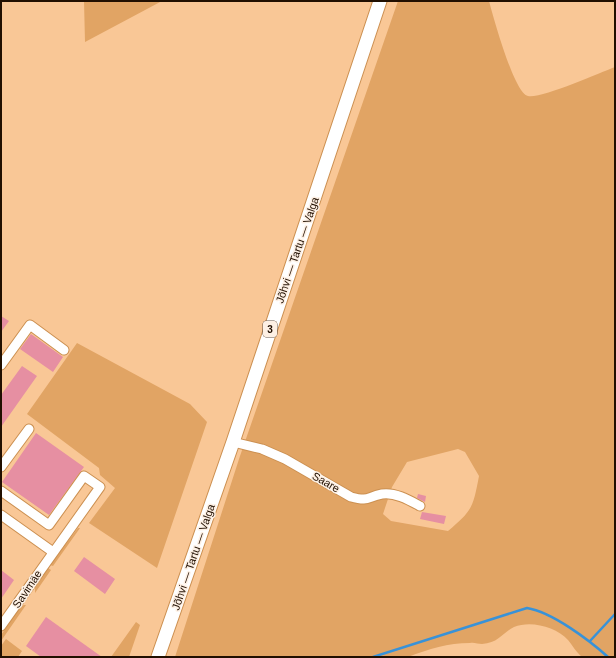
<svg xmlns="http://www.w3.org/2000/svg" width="616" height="658" font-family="Arial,sans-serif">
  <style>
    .green { fill: #e1a464; fill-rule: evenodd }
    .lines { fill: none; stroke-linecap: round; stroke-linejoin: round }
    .stream { stroke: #3892d8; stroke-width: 2.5 }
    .building { fill: #e68fa2 }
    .minor-casing { stroke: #cc9051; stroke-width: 11 }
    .highway-casing { stroke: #cc9051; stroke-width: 15 }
    .minor { stroke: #fff; stroke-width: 9 }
    .highway { stroke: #fff; stroke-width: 13 }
    .labels { text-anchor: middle; stroke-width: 3; stroke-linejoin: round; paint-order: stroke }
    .shield { fill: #fdf0e4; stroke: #635244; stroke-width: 1 }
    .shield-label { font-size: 10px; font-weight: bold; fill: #210f00 }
    .street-label { font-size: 11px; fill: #210f00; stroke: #fdf0e4 }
  </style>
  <rect width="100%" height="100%" fill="#f9c796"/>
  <path class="green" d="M 84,1 L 162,1 L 85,42 Z
    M 398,1 L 489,1 C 493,16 514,93 528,96 C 541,99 599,73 615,67 L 615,657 L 582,657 C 576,652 573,646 568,640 C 556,627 531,620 514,627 C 503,632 499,643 482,644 C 478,644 474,642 470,643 C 448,643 429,649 408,657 L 175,657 L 240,456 ZM 458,449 L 465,452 L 479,476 C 473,507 473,510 448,531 L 391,521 L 383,514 L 392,487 L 407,462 Z
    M 77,343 L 190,404 L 207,422 L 157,568 L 89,523 L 115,488 L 100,475 L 99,468 L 27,414 Z
    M 78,528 L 80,528 L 53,566 L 50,565 Z
    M 48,568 L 51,570 L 35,593 L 35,587 Z
    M 24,605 L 26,605 L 1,641 L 1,635 L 21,606 Z
    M 136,622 L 140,625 L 129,657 L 111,657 Z
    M 6,639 L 22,651 L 18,657 L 1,657 L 1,646 Z"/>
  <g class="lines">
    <path class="stream" d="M 590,641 L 615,614
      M 373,657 L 527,608 C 552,612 589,640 608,657"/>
  </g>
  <path class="building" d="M 1,316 L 9,321 L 1,332 Z
    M 31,334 L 63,357 L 53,372 L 20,349 Z
    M 22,366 L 37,376 L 1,427 L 1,395 Z
    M 36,433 L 84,467 L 49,515 L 2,482 Z
    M 418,494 L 426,496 L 425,502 L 417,498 Z
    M 422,512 L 446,516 L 444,524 L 420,519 Z
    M 84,557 L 115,579 L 105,594 L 74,571 Z
    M 1,570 L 14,580 L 1,599 Z
    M 46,617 L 102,657 L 41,657 L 26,646 Z"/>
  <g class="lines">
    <defs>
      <path id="minor" d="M 1,365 L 30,325 L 64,350
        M 233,442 L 262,449 L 285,459 L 351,497 C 370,502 366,497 382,494 C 395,492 409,500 420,506
        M 1,467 L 29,429
        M 1,491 L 49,525 L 84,476 L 100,487 L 1,626
        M 1,515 L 53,552"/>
      <path id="highway" d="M 158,657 L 233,442 L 380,1"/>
    </defs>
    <use href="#minor" class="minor-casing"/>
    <use href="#highway" class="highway-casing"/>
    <use href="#minor" class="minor"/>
    <use href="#highway" class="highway"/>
  </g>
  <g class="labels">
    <rect class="shield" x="263" y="321" width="14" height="16" rx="3"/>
    <g class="shield-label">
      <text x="270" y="333">3</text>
    </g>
    <g class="street-label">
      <text transform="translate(297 250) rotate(-71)" y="4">Jõhvi — Tartu — Valga</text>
      <text transform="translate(326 482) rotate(30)" y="4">Saare</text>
      <text transform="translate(193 557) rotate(-71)" y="4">Jõhvi — Tartu — Valga</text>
      <text transform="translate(27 589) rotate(-56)" y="4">Savimäe</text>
    </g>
  </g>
  <rect width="616" height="658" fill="none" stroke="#210f00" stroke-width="4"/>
</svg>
